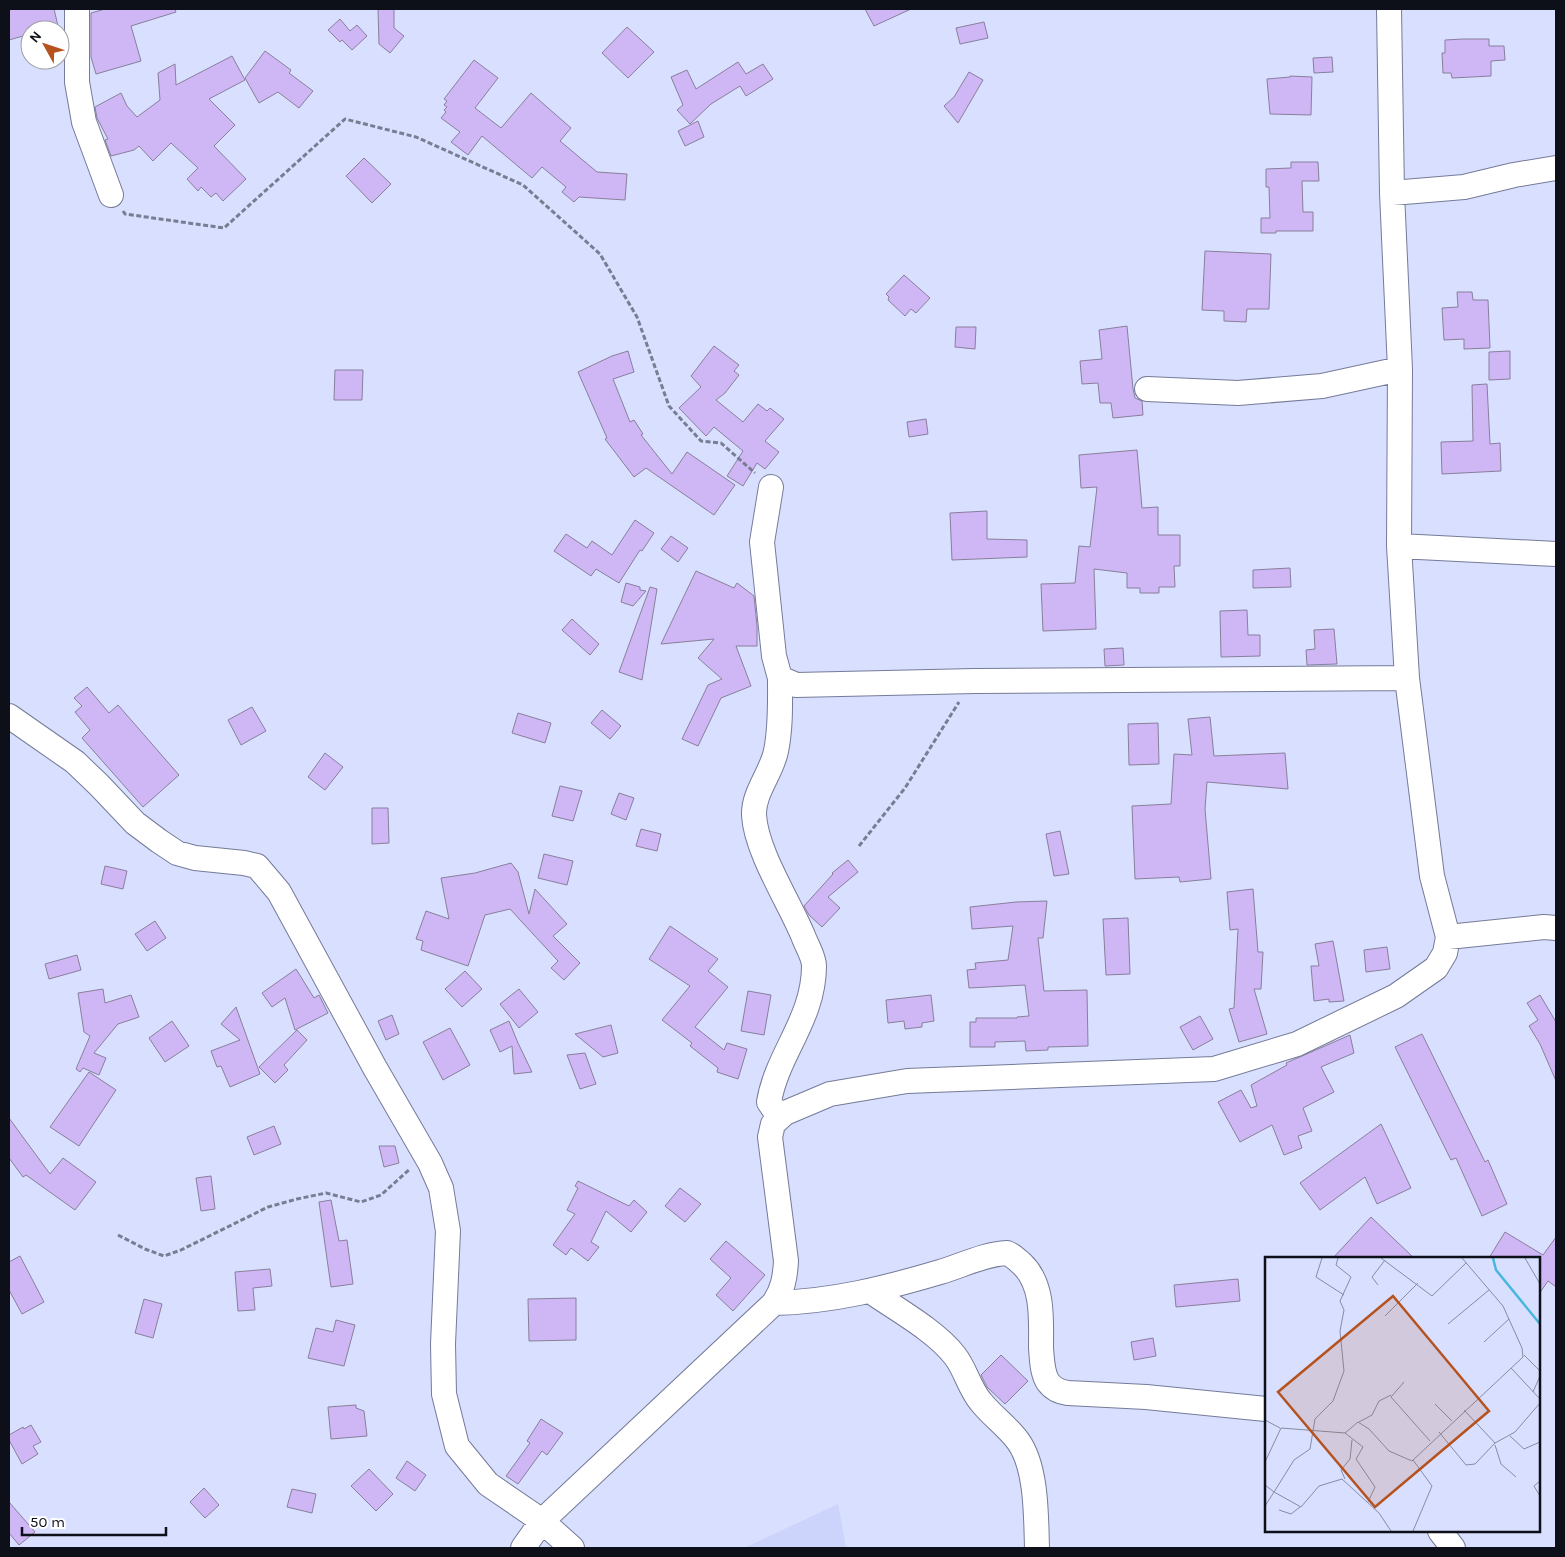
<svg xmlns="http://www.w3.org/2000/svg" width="1565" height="1557" font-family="Karla,sans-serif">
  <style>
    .built { fill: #ccd4fb }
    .building { fill: #cfb7f6; stroke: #897f9b }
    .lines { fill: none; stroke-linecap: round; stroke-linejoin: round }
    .minor-casing { stroke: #757b98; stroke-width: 26 }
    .path { stroke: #787d92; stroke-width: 3; stroke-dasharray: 5 2.5; stroke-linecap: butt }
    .minor { stroke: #fff; stroke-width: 24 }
    .inset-river { fill: none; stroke: #48b7dd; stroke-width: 2.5 }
    .inset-road { fill: none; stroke: #878ca3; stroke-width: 1 }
    .view { fill: #b6521e; fill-opacity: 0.15; stroke: #b6521e; stroke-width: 2.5 }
    .inset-edge { fill: none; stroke: #0d0f19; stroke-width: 2.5 }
  </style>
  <rect width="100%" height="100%" fill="#d8dfff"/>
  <path class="built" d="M 838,1504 L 846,1548 L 744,1548 Z"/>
  <path class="building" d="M 9,9 L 54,9 L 58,26 L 45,30 L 30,30 L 30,34 L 9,40 Z
    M 105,9 L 175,9 L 176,12 L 131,26 L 141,61 L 96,74 L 91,57 L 91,13 Z
    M 378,9 L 394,9 L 394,28 L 404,36 L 390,53 L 379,44 Z
    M 865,9 L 911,9 L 874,26 Z
    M 340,19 L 350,31 L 357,25 L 367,36 L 352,50 L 342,40 L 340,42 L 328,30 Z
    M 984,22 L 988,38 L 960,44 L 956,28 Z
    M 627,27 L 654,52 L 628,78 L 602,53 Z
    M 1463,39 L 1489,39 L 1489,46 L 1504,46 L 1505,60 L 1491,61 L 1491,76 L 1452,78 L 1451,73 L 1443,73 L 1442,53 L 1445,53 L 1445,40 Z
    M 265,51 L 291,70 L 289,73 L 313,91 L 299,108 L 278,92 L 259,103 L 245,78 Z
    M 232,56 L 245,80 L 209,99 L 235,125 L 214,146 L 246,179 L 223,201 L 216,193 L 211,197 L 201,187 L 198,191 L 187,179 L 198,168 L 171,143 L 153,161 L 139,146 L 134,150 L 111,156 L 105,140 L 108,139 L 97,118 L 95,107 L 121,93 L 127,106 L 137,117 L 160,100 L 158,73 L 175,64 L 176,85 Z
    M 1332,57 L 1333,72 L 1314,73 L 1313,58 Z
    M 474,60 L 498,78 L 475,108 L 501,128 L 531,93 L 571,128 L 560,141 L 597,172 L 627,174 L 625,200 L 579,197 L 574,202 L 562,192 L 566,187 L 542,167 L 532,178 L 482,136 L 468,155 L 451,142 L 460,132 L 441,118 L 446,112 L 444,110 L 447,107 L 444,105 L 447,101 L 444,99 Z
    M 738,62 L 746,74 L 763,64 L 773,79 L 746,96 L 740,86 L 711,104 L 690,124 L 677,110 L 683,105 L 671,77 L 687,70 L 696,89 Z
    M 969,72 L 983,80 L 958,123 L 944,106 L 954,97 Z
    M 1290,76 L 1312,77 L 1311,115 L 1270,114 L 1267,79 L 1290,77 Z
    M 698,121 L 704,137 L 685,146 L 678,131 Z
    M 364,158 L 391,184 L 372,203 L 346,176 Z
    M 1291,162 L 1318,162 L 1319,181 L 1302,181 L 1303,212 L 1313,212 L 1313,231 L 1276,231 L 1276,233 L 1261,233 L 1261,218 L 1270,218 L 1269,187 L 1266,187 L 1266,169 L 1291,168 Z
    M 1205,251 L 1271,254 L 1269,309 L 1247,309 L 1246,322 L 1224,321 L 1224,311 L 1202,310 Z
    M 904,275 L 930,298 L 916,313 L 911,309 L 905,316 L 888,300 L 889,297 L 886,294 Z
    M 1457,292 L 1472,292 L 1473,300 L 1488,300 L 1490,348 L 1464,349 L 1464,339 L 1444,340 L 1442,308 L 1458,307 Z
    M 1127,326 L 1133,389 L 1135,398 L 1142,401 L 1143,415 L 1113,418 L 1111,403 L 1100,403 L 1098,383 L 1082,384 L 1080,361 L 1102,359 L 1099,330 Z
    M 956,327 L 976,327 L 975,349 L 955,347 Z
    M 714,346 L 739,365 L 734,371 L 739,375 L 725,393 L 716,400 L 743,422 L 758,404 L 767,411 L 770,408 L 784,419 L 765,441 L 779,452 L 765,469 L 757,463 L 743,486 L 727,476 L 743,451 L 714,427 L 706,436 L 679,408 L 701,387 L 691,376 Z
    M 628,351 L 634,372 L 613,379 L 630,422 L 634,420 L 643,434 L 641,435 L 672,474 L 687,452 L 735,485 L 714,515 L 646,468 L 634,477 L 605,439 L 607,438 L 578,372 L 612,356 Z
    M 1510,351 L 1510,379 L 1489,380 L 1489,352 Z
    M 335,370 L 363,370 L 362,400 L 334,400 Z
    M 1487,384 L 1490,444 L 1500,443 L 1501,471 L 1442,474 L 1441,442 L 1473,441 L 1472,385 Z
    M 926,419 L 928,434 L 909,437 L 907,422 Z
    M 1137,450 L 1142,508 L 1158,507 L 1158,535 L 1180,535 L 1180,566 L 1174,566 L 1175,587 L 1159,587 L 1159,593 L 1140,593 L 1140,588 L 1127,588 L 1127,573 L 1094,569 L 1096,629 L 1043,631 L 1041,584 L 1075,583 L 1079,546 L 1090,547 L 1097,487 L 1081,488 L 1079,455 Z
    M 987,511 L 987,539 L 1027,540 L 1027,557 L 952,560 L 950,513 Z
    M 635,520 L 654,533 L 642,551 L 640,550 L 619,583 L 596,569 L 591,576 L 554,551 L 566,534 L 587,548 L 592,541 L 612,555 Z
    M 671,536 L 688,548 L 678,562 L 661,549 Z
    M 1290,568 L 1291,587 L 1253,588 L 1253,570 Z
    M 696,571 L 734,588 L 737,583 L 754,596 L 757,626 L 757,646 L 736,646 L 751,686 L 721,698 L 698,746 L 682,739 L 708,685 L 722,679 L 698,658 L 714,639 L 661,644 Z
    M 626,583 L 640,587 L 640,590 L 646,591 L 633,606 L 621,602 Z
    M 650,587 L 657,589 L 642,680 L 619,672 Z
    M 1247,610 L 1248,635 L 1260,635 L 1260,656 L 1221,657 L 1220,611 Z
    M 572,619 L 599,644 L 590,655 L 562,630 Z
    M 1334,629 L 1337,664 L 1307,665 L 1306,650 L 1315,649 L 1314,630 Z
    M 1123,648 L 1124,665 L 1105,666 L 1104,649 Z
    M 87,687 L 109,713 L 118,705 L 179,775 L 143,807 L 82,738 L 90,730 L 75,712 L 82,706 L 74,698 Z
    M 252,707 L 266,731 L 241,745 L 228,720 Z
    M 602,710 L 621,726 L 610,739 L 591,723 Z
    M 518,713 L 551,723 L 545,743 L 512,733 Z
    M 1210,717 L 1214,756 L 1285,753 L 1288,789 L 1207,782 L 1205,809 L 1211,879 L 1180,882 L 1179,877 L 1135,879 L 1132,806 L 1171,804 L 1174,754 L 1192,755 L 1188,719 Z
    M 1158,723 L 1159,764 L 1129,765 L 1128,724 Z
    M 325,753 L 343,767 L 325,790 L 308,777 Z
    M 560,786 L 582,791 L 573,821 L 552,816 Z
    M 619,793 L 634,798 L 626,820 L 611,814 Z
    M 372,808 L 388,808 L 389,843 L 372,844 Z
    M 641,829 L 661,834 L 657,851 L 636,846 Z
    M 1060,831 L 1069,874 L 1054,876 L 1046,834 Z
    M 544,854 L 573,861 L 567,885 L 538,878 Z
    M 848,860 L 858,872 L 828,897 L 840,908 L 822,927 L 809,915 L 804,906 L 833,874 L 832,873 Z
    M 511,863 L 518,872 L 529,914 L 535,889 L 567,924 L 553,936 L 580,963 L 564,980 L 551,968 L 558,961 L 510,909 L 485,915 L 468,966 L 421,950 L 423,941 L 416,939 L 426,911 L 449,919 L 441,878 L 475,873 Z
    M 105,866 L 127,871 L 123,889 L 101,884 Z
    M 1253,889 L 1258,952 L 1263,952 L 1261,989 L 1254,989 L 1267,1034 L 1239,1042 L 1229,1009 L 1234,1008 L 1238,929 L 1230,930 L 1227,892 Z
    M 1047,901 L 1043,938 L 1038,938 L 1044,991 L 1087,990 L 1088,1046 L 1048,1047 L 1048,1050 L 1026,1051 L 1025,1041 L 995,1042 L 995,1047 L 970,1047 L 970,1022 L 976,1022 L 976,1018 L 1017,1018 L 1017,1017 L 1029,1016 L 1025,985 L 969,988 L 967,970 L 976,969 L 975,963 L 1008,960 L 1013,926 L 972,929 L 970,907 L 1016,902 Z
    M 1128,918 L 1130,974 L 1106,975 L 1103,919 Z
    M 155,921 L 166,938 L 147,951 L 135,934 Z
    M 670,926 L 718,959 L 708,971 L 728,987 L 695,1027 L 724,1050 L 727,1043 L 747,1049 L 738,1079 L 717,1072 L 718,1068 L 690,1046 L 692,1043 L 662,1020 L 690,986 L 649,959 Z
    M 1333,941 L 1344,1001 L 1329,1002 L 1329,999 L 1314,1001 L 1311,966 L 1319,966 L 1315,944 Z
    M 1387,947 L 1390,969 L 1366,972 L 1364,950 Z
    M 77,955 L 81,970 L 49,979 L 45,964 Z
    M 296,969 L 314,998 L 319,995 L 328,1013 L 295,1030 L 285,998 L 272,1007 L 262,993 Z
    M 465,971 L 482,989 L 462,1007 L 445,989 Z
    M 103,989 L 105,1003 L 131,995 L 139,1017 L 118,1024 L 94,1053 L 106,1058 L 99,1075 L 83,1068 L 80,1072 L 76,1069 L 90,1036 L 84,1032 L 78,993 Z
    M 519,989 L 538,1012 L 519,1028 L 500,1004 Z
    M 748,991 L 771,995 L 764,1035 L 741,1031 Z
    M 931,995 L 934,1021 L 922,1023 L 922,1027 L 905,1029 L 904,1021 L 888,1023 L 886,1000 Z
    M 1540,995 L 1556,1022 L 1556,1081 L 1540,1044 L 1529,1026 L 1538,1020 L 1527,1003 Z
    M 236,1007 L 260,1074 L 230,1087 L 221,1066 L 217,1067 L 211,1051 L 240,1040 L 221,1024 Z
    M 392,1015 L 399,1034 L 386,1040 L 378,1021 Z
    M 1200,1016 L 1213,1039 L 1193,1050 L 1180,1027 Z
    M 172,1021 L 189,1046 L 165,1062 L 149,1038 Z
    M 509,1021 L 518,1043 L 532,1072 L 514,1074 L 512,1046 L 500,1052 L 490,1030 Z
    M 611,1025 L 618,1053 L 603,1057 L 575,1034 Z
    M 450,1028 L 470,1065 L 443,1080 L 423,1042 Z
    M 297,1030 L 307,1040 L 284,1065 L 288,1070 L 275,1083 L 259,1067 Z
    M 1422,1034 L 1485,1162 L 1488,1160 L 1507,1204 L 1482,1216 L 1456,1158 L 1451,1160 L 1395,1047 Z
    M 1350,1035 L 1354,1053 L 1321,1067 L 1334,1092 L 1303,1108 L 1312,1131 L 1298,1136 L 1302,1148 L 1284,1155 L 1272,1125 L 1240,1142 L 1218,1102 L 1241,1090 L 1251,1108 L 1257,1106 L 1251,1085 L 1287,1065 L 1286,1063 Z
    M 585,1053 L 596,1084 L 580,1089 L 567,1055 Z
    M 89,1072 L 116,1090 L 79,1146 L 50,1127 Z
    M 9,1118 L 50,1174 L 63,1158 L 96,1182 L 75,1210 L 26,1175 L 23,1177 L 9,1158 Z
    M 1381,1124 L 1411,1188 L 1377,1204 L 1365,1177 L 1320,1210 L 1300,1183 Z
    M 274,1126 L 281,1144 L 254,1155 L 247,1137 Z
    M 379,1146 L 395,1146 L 399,1163 L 384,1167 Z
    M 211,1176 L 215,1209 L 201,1211 L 196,1178 Z
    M 578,1181 L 629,1206 L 634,1200 L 647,1212 L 631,1232 L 606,1211 L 591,1242 L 599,1247 L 588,1261 L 571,1248 L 566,1255 L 553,1245 L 575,1214 L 567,1210 L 578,1188 L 575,1186 Z
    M 680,1188 L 701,1204 L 685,1222 L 665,1206 Z
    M 331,1200 L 339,1241 L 347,1240 L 353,1284 L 331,1287 L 319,1202 Z
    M 1371,1217 L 1394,1239 L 1414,1258 L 1333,1258 Z
    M 1505,1232 L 1543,1255 L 1556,1237 L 1556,1287 L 1548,1281 L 1539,1294 L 1540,1258 L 1489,1258 Z
    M 726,1241 L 765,1275 L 733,1311 L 716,1295 L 731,1278 L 710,1259 Z
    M 20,1256 L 44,1302 L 22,1314 L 9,1290 L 9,1262 Z
    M 270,1269 L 272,1286 L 253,1288 L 255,1310 L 238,1311 L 235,1272 Z
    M 1238,1279 L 1240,1301 L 1176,1307 L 1174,1285 Z
    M 576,1298 L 576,1340 L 529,1341 L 528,1299 Z
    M 144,1299 L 162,1304 L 153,1338 L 135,1333 Z
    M 336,1320 L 355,1325 L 344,1366 L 308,1358 L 316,1328 L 333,1332 Z
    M 1153,1338 L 1156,1356 L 1134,1360 L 1131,1342 Z
    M 1001,1355 L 1028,1381 L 1005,1404 L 987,1387 L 981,1375 Z
    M 356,1405 L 356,1408 L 364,1411 L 367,1436 L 331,1439 L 328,1407 Z
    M 541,1419 L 563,1433 L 547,1455 L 542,1451 L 518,1484 L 506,1476 L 530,1443 L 527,1441 Z
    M 31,1425 L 41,1442 L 33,1446 L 38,1454 L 22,1464 L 9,1440 L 9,1435 L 23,1427 L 24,1429 Z
    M 407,1461 L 426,1475 L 415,1491 L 396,1478 Z
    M 369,1469 L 393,1494 L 376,1511 L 351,1486 Z
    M 204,1488 L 219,1505 L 205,1518 L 190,1502 Z
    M 292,1489 L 316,1494 L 312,1513 L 287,1507 Z
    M 9,1502 L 35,1532 L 19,1545 L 9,1533 Z"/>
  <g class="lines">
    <defs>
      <path id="minor" d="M 77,9 L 77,82 L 84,122 L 111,195
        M 1392,193 L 1464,187 L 1514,175 L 1556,168
        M 1147,389 L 1238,393 L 1322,386 L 1400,369
        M 771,487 L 762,542 L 774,656 L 780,678 L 796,685 L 975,681 L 1407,678
        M 1399,546 L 1556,554
        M 9,716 L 75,762 L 99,785 L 135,823 L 159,841 L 177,853 L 195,858 L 244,863 L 257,866 L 279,892 L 375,1068 L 430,1163 L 441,1188 L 448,1231 L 443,1344 L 444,1394 L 457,1446 L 488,1484 L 542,1521 L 572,1548
        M 1448,937 L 1544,927 L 1556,928
        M 779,1117 L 769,1102 C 777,1054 814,1019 814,966 C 814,957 807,946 804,938 C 790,903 756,852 754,815 C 753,793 772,772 776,751 C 781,727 780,702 780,678
        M 870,1291 C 896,1309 936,1331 955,1356 C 966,1370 969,1388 981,1402 C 992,1416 1007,1426 1018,1441 C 1037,1467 1036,1517 1037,1548
        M 774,1303 C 831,1302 886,1288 940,1272 C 961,1266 984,1254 1007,1253 C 1013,1255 1017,1260 1022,1264 C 1044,1285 1041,1320 1041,1348 C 1042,1359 1042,1373 1048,1382 C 1053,1389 1060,1392 1068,1393 L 1146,1397 L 1266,1409
        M 1440,1531 L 1453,1548
        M 523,1548 L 542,1521 L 774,1303 C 783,1289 785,1278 786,1261 L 770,1137 L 773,1124 L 785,1113 L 830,1094 L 907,1081 L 1214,1069 L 1297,1044 L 1396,996 L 1436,968 L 1445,953 L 1448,937 L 1432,876 L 1407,678 L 1399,546 L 1400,369 L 1392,193 L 1389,9"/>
    </defs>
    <use href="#minor" class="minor-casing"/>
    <path class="path" d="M 123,211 L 125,214 L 224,228 L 345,119 L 416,137 L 523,185 L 600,254 L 637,317 L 669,406 L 701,441 L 721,443 L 755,473
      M 859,846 L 905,788 L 959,702
      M 118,1235 L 145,1249 L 164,1256 L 181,1250 L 268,1207 L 297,1199 L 326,1193 L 361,1202 L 381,1195 L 410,1169"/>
    <use href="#minor" class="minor"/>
  </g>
  <g transform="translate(1265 1257)">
    <rect width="275" height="275" fill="#d8dfff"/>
    <path class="inset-river" d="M 228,1 L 231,13 L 275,67"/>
    <path class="inset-road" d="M 57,1 L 51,20 L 79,38M 73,1 L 71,8 L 86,20 L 75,44 L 79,53 L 75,74 L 79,114 L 68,144 L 50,162 L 45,192 L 29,203 L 9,235 L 36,250 L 54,229 L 77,222 L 114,256 L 126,274M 116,1 L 167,39 L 201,6M 260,1 L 275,27M 113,28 L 107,20 L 120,3M 120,59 L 153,26M 183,67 L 224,33M 219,85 L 244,62M 259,98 L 275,114M 246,111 L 275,142M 139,125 L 126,140 L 165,184M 268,135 L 275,119M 170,147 L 187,164M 0,163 L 15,171M 94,165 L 107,158 L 114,144 L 126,138M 174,175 L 201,208 L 210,207 L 230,186 L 199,153M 80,176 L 98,190 L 91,202 L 110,230 L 103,245M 245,179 L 259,192 L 275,185M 230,186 L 250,175 L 275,146M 230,188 L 236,207 L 251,220M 148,203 L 167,229 L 148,274M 0,205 L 16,171 L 80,176 L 93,165 L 104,172 L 124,194 L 147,204 L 258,100 L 257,91 L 238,49 L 197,1M 80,222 L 76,213 L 85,202 L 87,183M 275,224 L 269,229 L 275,239M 0,228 L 9,235 L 0,249M 14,253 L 26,257 L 35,250"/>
    <path class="view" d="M 128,39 L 224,154 L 110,250 L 13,135 Z"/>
    <rect width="275" height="275" class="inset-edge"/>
  </g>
  <rect width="1565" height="1557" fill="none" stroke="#0d0f19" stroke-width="20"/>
  <g transform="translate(45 45) rotate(310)"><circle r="24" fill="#ffffff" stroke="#9e9fa3"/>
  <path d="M0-4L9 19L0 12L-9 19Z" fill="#b6521e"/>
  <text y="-8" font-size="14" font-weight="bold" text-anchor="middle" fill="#0d0f19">N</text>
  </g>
  <path d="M22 1527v8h144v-8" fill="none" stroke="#0d0f19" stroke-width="2.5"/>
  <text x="30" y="1527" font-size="15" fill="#0d0f19" stroke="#ffffff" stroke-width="4" paint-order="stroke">50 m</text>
</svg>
